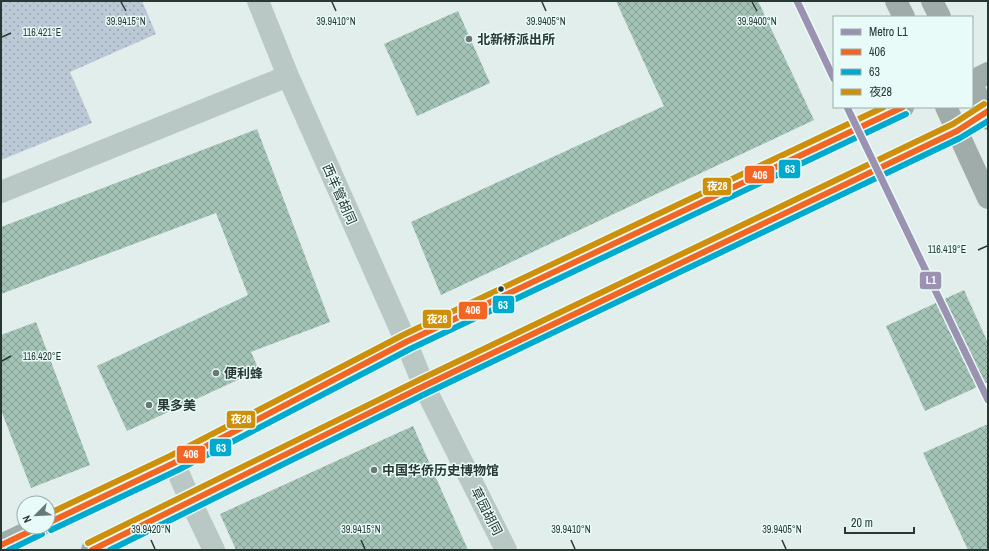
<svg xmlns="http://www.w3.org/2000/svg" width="989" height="551" font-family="'Archivo Narrow','Noto Sans SC',sans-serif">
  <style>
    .grass { fill: url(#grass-dots) }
    .building { fill: url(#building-cross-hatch) }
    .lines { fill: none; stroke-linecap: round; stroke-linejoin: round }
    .minor { stroke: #bac8c5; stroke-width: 22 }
    .major { stroke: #a0aca9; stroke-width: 22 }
    .bus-1-casing { stroke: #e9fbf8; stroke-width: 9 }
    .bus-2-casing { stroke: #e9fbf8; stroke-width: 9 }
    .bus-3-casing { stroke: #e9fbf8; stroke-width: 9 }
    .bus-1 { stroke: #f26522; stroke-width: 6 }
    .bus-2 { stroke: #00a9ce; stroke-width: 6 }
    .bus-3 { stroke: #ce900a; stroke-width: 6 }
    .metro-1-casing { stroke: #e9fbf8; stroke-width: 10 }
    .metro-1 { stroke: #9b91b1; stroke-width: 7 }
    .ticks { fill: none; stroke: #283933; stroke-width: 1.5 }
    .poi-dot { fill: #697874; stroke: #e9fbf8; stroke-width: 1.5 }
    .bus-dot { fill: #283933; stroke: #e9fbf8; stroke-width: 1.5 }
    .labels { text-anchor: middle; stroke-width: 3; stroke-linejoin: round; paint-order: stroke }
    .poi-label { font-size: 13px; font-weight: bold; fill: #283933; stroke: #e9fbf8; text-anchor: start }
    .street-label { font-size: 13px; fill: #283933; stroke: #e9fbf8 }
    .ticks-label { font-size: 10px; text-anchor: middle; fill: #283933; stroke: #e9fbf8; stroke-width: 3; stroke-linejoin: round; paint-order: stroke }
    .line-badge { stroke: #e9fbf8; stroke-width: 1.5 }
    .badge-label { font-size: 11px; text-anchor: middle; font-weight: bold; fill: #fff }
  </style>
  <defs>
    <pattern id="grass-dots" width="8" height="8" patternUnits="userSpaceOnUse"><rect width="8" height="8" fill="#bbc8d6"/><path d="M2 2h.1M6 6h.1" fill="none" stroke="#98a3ae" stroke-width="1.8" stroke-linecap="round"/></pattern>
    <pattern id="building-cross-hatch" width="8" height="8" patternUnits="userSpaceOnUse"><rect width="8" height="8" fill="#a3c3b6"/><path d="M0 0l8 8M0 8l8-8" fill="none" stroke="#859f95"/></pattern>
  </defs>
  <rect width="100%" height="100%" fill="#e2eeec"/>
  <path class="grass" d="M 1,1 L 142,1 L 156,34 L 70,72 L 92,123 L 1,160 Z"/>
  <path class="building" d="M 616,1 L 758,1 L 814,120 L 441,295 L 411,222 L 664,106 Z
    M 458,11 L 490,83 L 417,116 L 384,44 Z
    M 257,129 L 330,322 L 251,352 L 259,370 L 127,431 L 97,366 L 248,295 L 216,213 L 1,294 L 1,227 Z
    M 964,290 L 988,343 L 988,382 L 925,411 L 886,326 Z
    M 36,322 L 90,465 L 31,488 L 1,410 L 1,335 Z
    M 988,424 L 988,550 L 968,550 L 923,453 Z
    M 413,426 L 468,550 L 236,550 L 220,514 Z"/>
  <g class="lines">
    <path class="minor" d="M 258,1 L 288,76 L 406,342 L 424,386 L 506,550
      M 1,192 L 288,76
      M 174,463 L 191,502 L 214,550"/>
    <path class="major" d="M 896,1 L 904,17
      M 932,1 L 940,17
      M 972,81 L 988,73
      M 972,84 L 988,119
      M 946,107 L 988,198
      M 48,523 L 174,463 L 406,342 L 903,107
      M 1,545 L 39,527
      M 92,550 L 424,386 L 957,131 L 988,111"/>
    <defs>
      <path id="bus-1" d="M 48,523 L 174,463 L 406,342 L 903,107
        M 1,545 L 39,527
        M 92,550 L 424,386 L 957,131 L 988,111"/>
      <path id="bus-2" d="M 51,530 L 178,470 L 410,349 L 906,114
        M 9,550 L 42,534
        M 110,550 L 427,393 L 960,138 L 988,121"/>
      <path id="bus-3" d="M 48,514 L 170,456 L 403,335 L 884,107
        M 88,543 L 421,379 L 953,124 L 984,104"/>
    </defs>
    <use href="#bus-1" class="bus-1-casing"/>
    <use href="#bus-2" class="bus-2-casing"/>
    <use href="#bus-3" class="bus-3-casing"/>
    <use href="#bus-1" class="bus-1"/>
    <use href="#bus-2" class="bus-2"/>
    <use href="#bus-3" class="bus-3"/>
    <defs>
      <path id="metro-1" d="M 797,1 L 834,79
        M 847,107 L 988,400"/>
    </defs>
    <use href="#metro-1" class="metro-1-casing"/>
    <use href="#metro-1" class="metro-1"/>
  </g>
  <path class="ticks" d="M 121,2 L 126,11M 332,2 L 336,11M 542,2 L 546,11M 752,2 L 757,11M 2,37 L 11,33M 978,250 L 987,246M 2,361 L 11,356M 151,540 L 155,549M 361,540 L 365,549M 571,540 L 575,549M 782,540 L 786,549"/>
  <g class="poi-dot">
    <circle cx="469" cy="39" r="4"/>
    <circle cx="216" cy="373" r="4"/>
    <circle cx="149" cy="405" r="4"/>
    <circle cx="374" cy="470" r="4"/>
  </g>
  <circle class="bus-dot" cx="501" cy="289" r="3.5"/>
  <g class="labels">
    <g class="poi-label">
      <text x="477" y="44">北新桥派出所</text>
      <text x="224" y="378">便利蜂</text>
      <text x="157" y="410">果多美</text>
      <text x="382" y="475">中国华侨历史博物馆</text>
    </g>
    <g class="street-label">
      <text transform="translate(340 194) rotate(66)" y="5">西羊管胡同</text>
      <text transform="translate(487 511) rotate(63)" y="5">草园胡同</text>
    </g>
  </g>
  <g class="ticks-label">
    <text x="757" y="25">39.9400°N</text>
    <text x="126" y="25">39.9415°N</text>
    <text x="336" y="25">39.9410°N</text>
    <text x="546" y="25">39.9405°N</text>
    <text x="42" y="36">116.421°E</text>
    <text x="947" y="253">116.419°E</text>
    <text x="42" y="360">116.420°E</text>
    <text x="151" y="533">39.9420°N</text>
    <text x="361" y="533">39.9415°N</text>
    <text x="571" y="533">39.9410°N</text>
    <text x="782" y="533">39.9405°N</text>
  </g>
  <g class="line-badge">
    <rect x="778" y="159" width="23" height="20" rx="4" fill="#00a9ce"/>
    <rect x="744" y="165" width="31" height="19" rx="4" fill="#f26522"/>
    <rect x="702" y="177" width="30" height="19" rx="4" fill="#ce900a"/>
    <rect x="919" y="271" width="23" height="19" rx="4" fill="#9b91b1"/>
    <rect x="492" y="295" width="23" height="19" rx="4" fill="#00a9ce"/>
    <rect x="458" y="301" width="30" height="19" rx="4" fill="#f26522"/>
    <rect x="422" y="309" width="30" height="20" rx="4" fill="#ce900a"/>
    <rect x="226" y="410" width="30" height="19" rx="4" fill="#ce900a"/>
    <rect x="209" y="438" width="23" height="19" rx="4" fill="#00a9ce"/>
    <rect x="176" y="445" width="30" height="19" rx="4" fill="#f26522"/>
  </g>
  <g class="badge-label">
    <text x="790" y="173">63</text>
    <text x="760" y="179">406</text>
    <text x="717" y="190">夜28</text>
    <text x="931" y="284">L1</text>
    <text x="503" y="309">63</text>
    <text x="473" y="314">406</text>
    <text x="437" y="323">夜28</text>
    <text x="241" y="423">夜28</text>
    <text x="221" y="452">63</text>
    <text x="191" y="458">406</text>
  </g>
  <rect width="989" height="551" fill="none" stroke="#283933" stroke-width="4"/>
  <rect x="833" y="16" width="140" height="92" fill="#e9fbf8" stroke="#9cada9"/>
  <rect x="841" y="29" width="20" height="6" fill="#9b91b1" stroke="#9cada9"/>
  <text x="869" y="36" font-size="12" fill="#283933">Metro L1</text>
  <rect x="841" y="49" width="20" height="6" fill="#f26522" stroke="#9cada9"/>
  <text x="869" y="56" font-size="12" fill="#283933">406</text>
  <rect x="841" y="69" width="20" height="6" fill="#00a9ce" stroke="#9cada9"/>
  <text x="869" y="76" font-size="12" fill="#283933">63</text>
  <rect x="841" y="89" width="20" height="6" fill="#ce900a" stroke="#9cada9"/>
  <text x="869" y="96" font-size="12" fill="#283933">夜28</text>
  <g transform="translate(36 515) rotate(246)"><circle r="19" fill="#e9fbf8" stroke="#9cada9"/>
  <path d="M0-3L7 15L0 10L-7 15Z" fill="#697874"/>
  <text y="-6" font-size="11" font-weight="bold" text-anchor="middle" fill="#283933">N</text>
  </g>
  <path d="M845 527v6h69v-6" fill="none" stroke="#283933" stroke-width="2"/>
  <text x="851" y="527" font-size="12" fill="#283933" stroke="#e9fbf8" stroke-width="3" paint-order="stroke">20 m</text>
</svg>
